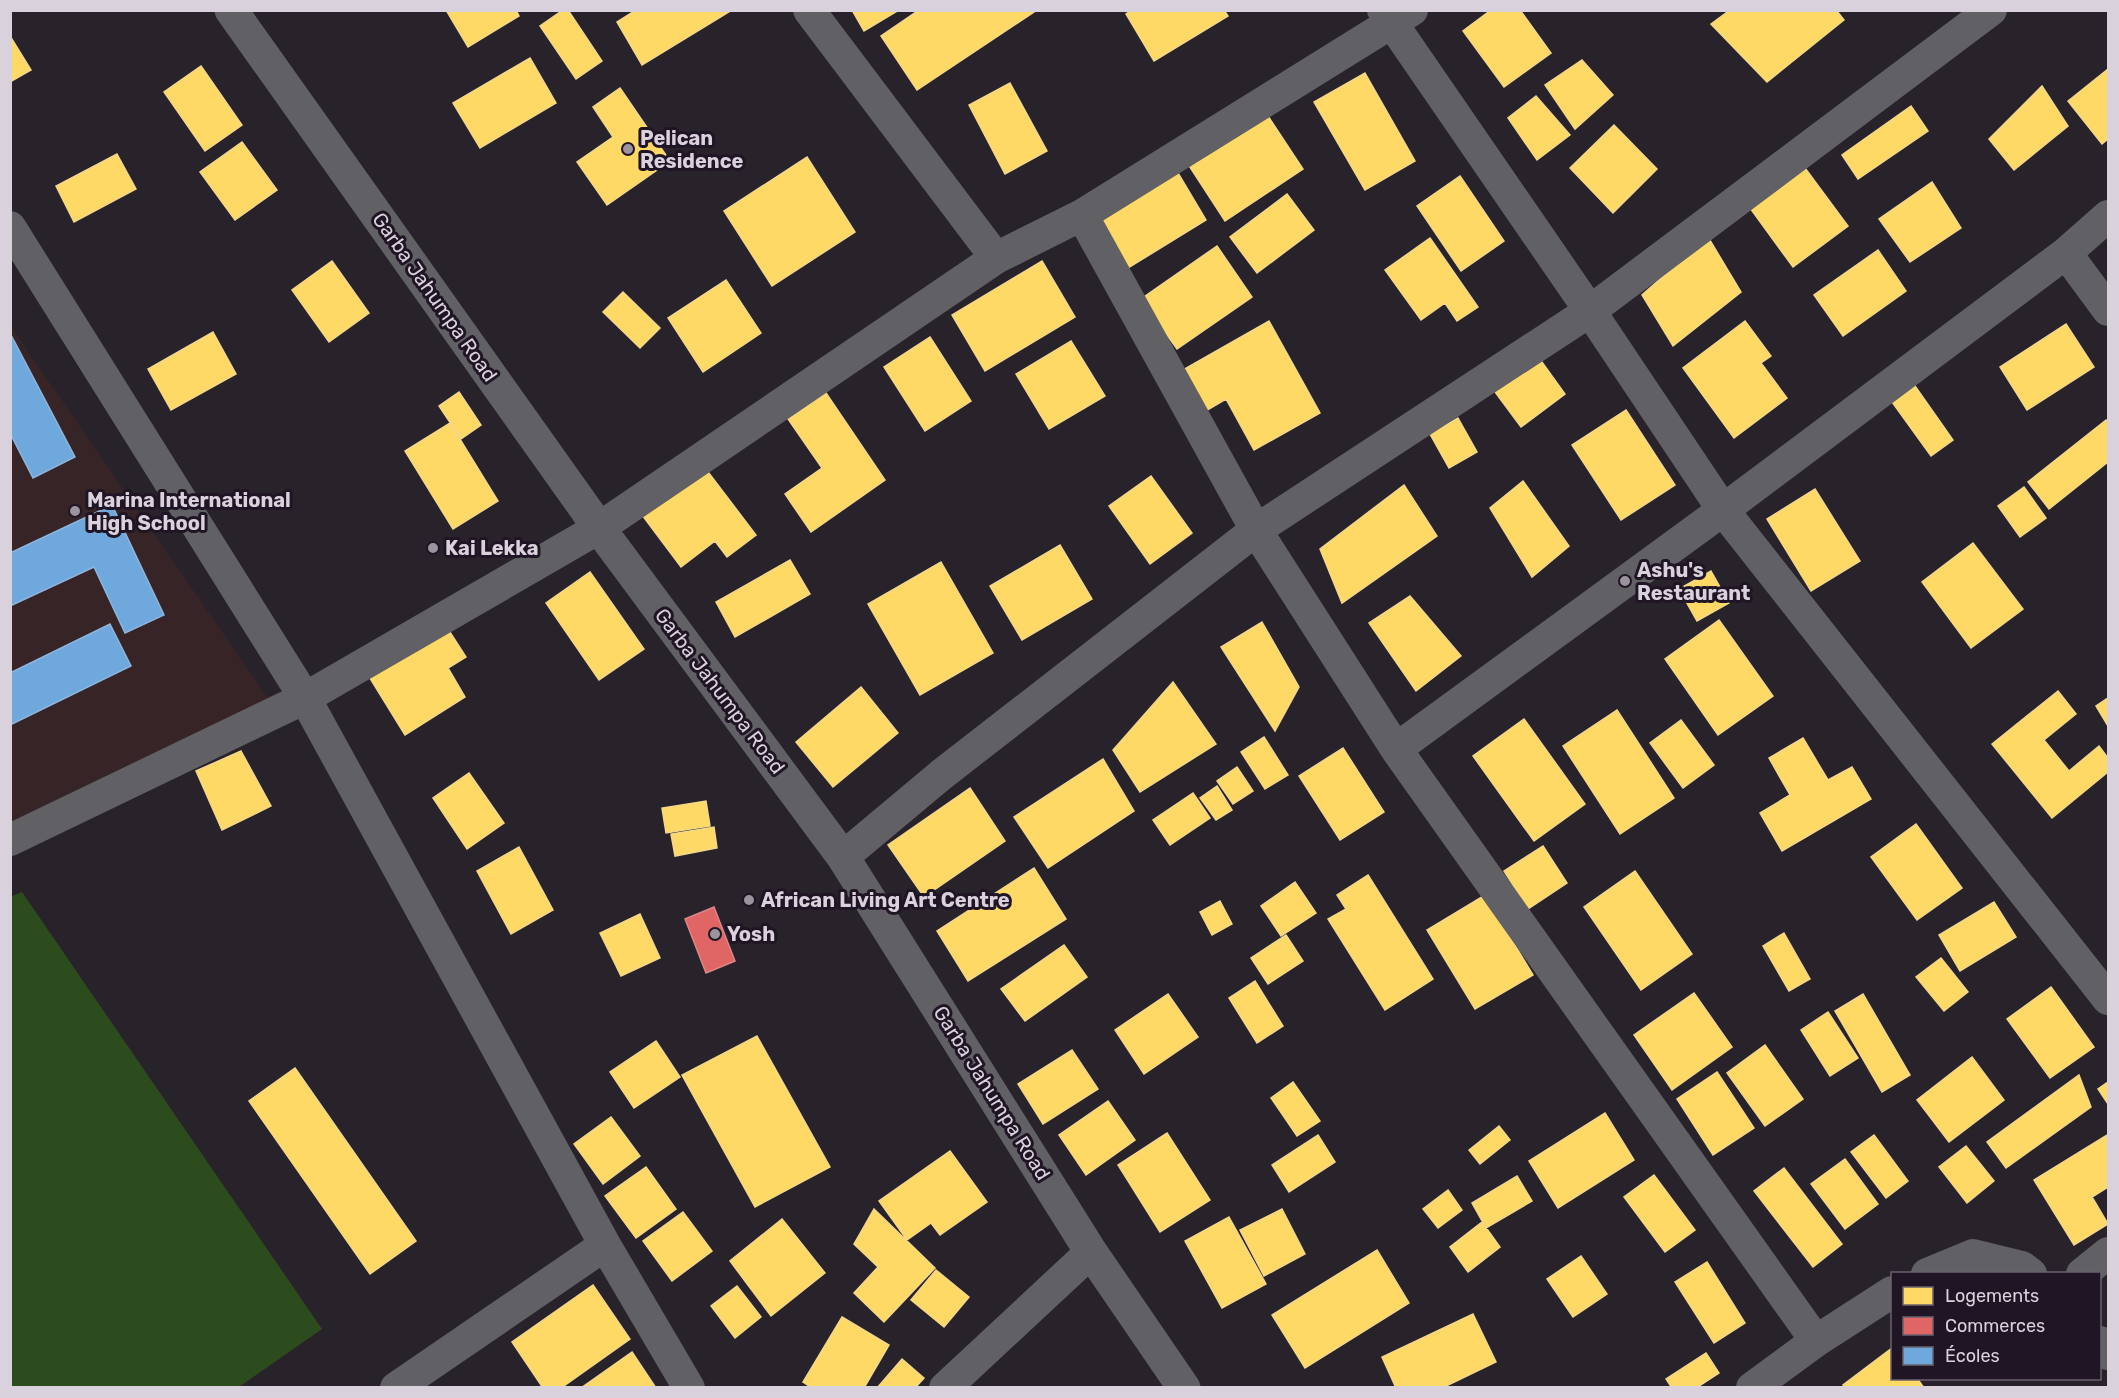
<svg xmlns="http://www.w3.org/2000/svg" width="2119" height="1398" font-family="Rubik,sans-serif">
  <style>
    .education { fill: #362426 }
    .green { fill: #2c4c1d }
    .homes { fill: #ffd966; stroke: #f4d78a; stroke-width: 1.5 }
    .shops { fill: #e06666; stroke: #de868a; stroke-width: 1.5 }
    .schools { fill: #6fa8dc; stroke: #8fb5dc; stroke-width: 1.5 }
    .lines { fill: none; stroke-linecap: round; stroke-linejoin: round }
    .minor { stroke: #606065; stroke-width: 32 }
    .tertiary { stroke: #606065; stroke-width: 33 }
    .poi-dot { fill: #9b949e; stroke: #201525; stroke-width: 2 }
    .labels { text-anchor: middle; stroke-width: 6; stroke-linejoin: round; paint-order: stroke }
    .poi-label { font-size: 20px; font-weight: bold; fill: #d9d2dd; stroke: #201525; text-anchor: start }
    .street-label { font-size: 20px; fill: #d9d2dd; stroke: #201525 }
  </style>
  <rect width="100%" height="100%" fill="#28222a"/>
  <path class="education" d="M 10,325 L 268,698 L 11,824 L 10,824 Z"/>
  <path class="green" d="M 22,892 L 322,1329 L 239,1387 L 11,1387 L 10,897 Z"/>
  <path class="homes" d="M 446,10 L 516,10 L 519,16 L 468,47 Z
    M 563,10 L 568,10 L 602,61 L 576,79 L 540,26 Z
    M 636,10 L 732,10 L 642,65 L 617,22 Z
    M 852,10 L 899,10 L 864,31 Z
    M 919,10 L 1037,10 L 917,90 L 881,36 Z
    M 1132,10 L 1224,10 L 1228,16 L 1154,61 L 1126,14 Z
    M 1491,10 L 1520,10 L 1551,53 L 1504,87 L 1463,31 Z
    M 1730,10 L 1836,10 L 1844,20 L 1767,82 L 1711,24 Z
    M 10,36 L 31,70 L 10,82 Z
    M 530,58 L 556,103 L 480,148 L 453,103 Z
    M 1582,60 L 1613,95 L 1575,129 L 1545,85 Z
    M 201,66 L 242,125 L 205,151 L 164,92 Z
    M 2108,69 L 2108,139 L 2102,144 L 2068,101 Z
    M 1365,73 L 1415,161 L 1365,190 L 1314,102 Z
    M 1010,83 L 1047,151 L 1005,174 L 969,105 Z
    M 2042,86 L 2068,126 L 2014,170 L 1989,139 Z
    M 620,88 L 670,161 L 607,205 L 577,162 L 613,137 L 593,107 Z
    M 1536,96 L 1570,135 L 1537,160 L 1508,118 Z
    M 1911,106 L 1928,131 L 1858,179 L 1842,155 Z
    M 1262,107 L 1303,169 L 1225,221 L 1184,158 Z
    M 1614,125 L 1657,169 L 1613,213 L 1570,168 Z
    M 242,142 L 277,190 L 235,220 L 200,172 Z
    M 117,154 L 136,189 L 74,222 L 56,186 Z
    M 807,157 L 855,232 L 772,286 L 724,211 Z
    M 1175,168 L 1206,220 L 1128,268 L 1097,216 Z
    M 1805,168 L 1848,226 L 1793,267 L 1750,208 Z
    M 1460,176 L 1504,241 L 1461,271 L 1417,206 Z
    M 1932,182 L 1961,228 L 1910,262 L 1879,219 Z
    M 1287,194 L 1314,230 L 1257,273 L 1230,237 Z
    M 1708,237 L 1741,292 L 1673,346 L 1642,295 Z
    M 1430,238 L 1478,307 L 1457,321 L 1445,303 L 1421,320 L 1385,270 Z
    M 1217,246 L 1252,297 L 1177,349 L 1141,299 Z
    M 1878,250 L 1906,291 L 1843,336 L 1814,295 Z
    M 332,261 L 369,313 L 329,342 L 292,290 Z
    M 1042,261 L 1075,317 L 985,371 L 952,315 Z
    M 726,280 L 761,333 L 703,372 L 668,318 Z
    M 623,292 L 660,328 L 640,348 L 603,312 Z
    M 1269,321 L 1320,413 L 1254,450 L 1226,399 L 1204,412 L 1181,371 Z
    M 1745,321 L 1771,356 L 1761,363 L 1787,398 L 1734,438 L 1683,368 Z
    M 2066,324 L 2094,367 L 2027,410 L 2000,367 Z
    M 213,332 L 236,374 L 171,410 L 148,369 Z
    M 930,337 L 971,401 L 925,431 L 884,367 Z
    M 1071,341 L 1105,396 L 1049,429 L 1016,374 Z
    M 1539,358 L 1565,394 L 1521,427 L 1495,392 Z
    M 1915,386 L 1953,440 L 1931,456 L 1892,402 Z
    M 459,392 L 481,425 L 461,439 L 439,406 Z
    M 826,393 L 885,480 L 811,532 L 785,494 L 822,468 L 788,419 Z
    M 1626,410 L 1675,485 L 1621,520 L 1572,445 Z
    M 1458,418 L 1477,452 L 1449,468 L 1430,434 Z
    M 2106,420 L 2108,423 L 2108,462 L 2049,509 L 2028,482 Z
    M 450,423 L 498,501 L 453,529 L 405,451 Z
    M 705,468 L 756,535 L 727,557 L 715,541 L 681,567 L 642,515 Z
    M 1151,476 L 1192,533 L 1150,564 L 1109,506 Z
    M 1523,481 L 1569,546 L 1532,577 L 1490,508 Z
    M 1404,485 L 1437,536 L 1342,603 L 1320,549 Z
    M 2024,487 L 2046,518 L 2020,537 L 1998,506 Z
    M 1815,489 L 1860,561 L 1811,591 L 1767,519 Z
    M 1973,543 L 2023,609 L 1971,648 L 1922,582 Z
    M 1060,545 L 1092,599 L 1022,640 L 990,586 Z
    M 790,560 L 810,594 L 735,637 L 716,602 Z
    M 941,562 L 993,653 L 920,695 L 868,604 Z
    M 1711,571 L 1729,603 L 1697,621 L 1679,589 Z
    M 590,572 L 644,649 L 599,680 L 546,603 Z
    M 1410,596 L 1461,656 L 1416,691 L 1369,623 Z
    M 1719,620 L 1773,696 L 1718,735 L 1665,659 Z
    M 1262,622 L 1299,687 L 1275,731 L 1221,647 Z
    M 446,626 L 466,657 L 448,668 L 465,697 L 405,735 L 368,675 Z
    M 1173,682 L 1216,744 L 1140,792 L 1113,750 Z
    M 861,687 L 898,733 L 833,787 L 796,742 Z
    M 2058,691 L 2076,714 L 2044,740 L 2069,771 L 2099,746 L 2108,758 L 2108,772 L 2052,818 L 1992,744 Z
    M 2108,698 L 2108,726 L 2096,706 Z
    M 1617,710 L 1674,798 L 1620,834 L 1563,746 Z
    M 1524,719 L 1585,804 L 1534,841 L 1473,756 Z
    M 1681,720 L 1714,765 L 1683,788 L 1650,743 Z
    M 1264,737 L 1288,775 L 1265,789 L 1241,752 Z
    M 1803,738 L 1828,780 L 1852,767 L 1871,799 L 1782,851 L 1760,813 L 1790,795 L 1769,758 Z
    M 1343,748 L 1384,812 L 1340,840 L 1299,776 Z
    M 241,751 L 271,806 L 222,830 L 196,771 Z
    M 1103,759 L 1134,811 L 1048,868 L 1014,817 Z
    M 1237,767 L 1253,791 L 1233,804 L 1217,781 Z
    M 469,773 L 504,823 L 467,849 L 433,798 Z
    M 1217,786 L 1232,810 L 1216,820 L 1200,798 Z
    M 970,788 L 1005,841 L 924,897 L 888,845 Z
    M 1193,793 L 1210,818 L 1170,845 L 1153,820 Z
    M 706,801 L 710,826 L 666,833 L 662,808 Z
    M 1916,824 L 1962,888 L 1917,920 L 1871,857 Z
    M 714,827 L 717,848 L 675,856 L 671,834 Z
    M 1543,846 L 1567,883 L 1528,909 L 1504,871 Z
    M 519,847 L 553,910 L 511,934 L 477,871 Z
    M 1034,868 L 1066,919 L 968,981 L 937,931 Z
    M 1635,871 L 1692,954 L 1641,990 L 1584,907 Z
    M 1368,875 L 1433,979 L 1385,1010 L 1328,919 L 1346,909 L 1337,895 Z
    M 1295,882 L 1316,913 L 1281,936 L 1261,906 Z
    M 1485,895 L 1533,975 L 1475,1009 L 1427,930 Z
    M 1220,901 L 1232,924 L 1212,935 L 1200,912 Z
    M 1994,902 L 2016,937 L 1960,971 L 1939,935 Z
    M 640,914 L 660,958 L 621,976 L 600,933 Z
    M 1784,933 L 1810,979 L 1789,991 L 1763,946 Z
    M 1286,935 L 1303,961 L 1268,984 L 1251,958 Z
    M 1064,945 L 1087,977 L 1025,1021 L 1001,989 Z
    M 1941,958 L 1968,992 L 1944,1011 L 1916,977 Z
    M 1255,981 L 1283,1026 L 1257,1043 L 1229,998 Z
    M 2051,987 L 2094,1047 L 2050,1078 L 2007,1019 Z
    M 1694,993 L 1732,1047 L 1672,1090 L 1634,1035 Z
    M 1168,994 L 1198,1037 L 1144,1074 L 1115,1030 Z
    M 1863,994 L 1910,1075 L 1882,1092 L 1835,1011 Z
    M 1828,1012 L 1858,1058 L 1830,1076 L 1801,1030 Z
    M 757,1036 L 830,1167 L 755,1207 L 682,1075 Z
    M 656,1041 L 680,1077 L 634,1108 L 610,1072 Z
    M 1765,1045 L 1803,1099 L 1765,1126 L 1727,1073 Z
    M 1072,1050 L 1098,1089 L 1043,1124 L 1018,1084 Z
    M 1972,1057 L 2004,1100 L 1949,1142 L 1917,1100 Z
    M 295,1068 L 416,1241 L 370,1274 L 249,1101 Z
    M 1717,1072 L 1754,1128 L 1713,1155 L 1677,1099 Z
    M 2079,1075 L 2091,1107 L 2006,1168 L 1987,1142 Z
    M 1293,1082 L 1320,1121 L 1297,1136 L 1271,1098 Z
    M 2108,1082 L 2108,1104 L 2098,1089 Z
    M 1108,1101 L 1135,1140 L 1086,1175 L 1059,1135 Z
    M 1605,1113 L 1634,1160 L 1558,1208 L 1529,1161 Z
    M 611,1117 L 640,1156 L 603,1184 L 574,1144 Z
    M 1499,1126 L 1510,1140 L 1480,1164 L 1469,1150 Z
    M 1167,1133 L 1210,1200 L 1160,1232 L 1118,1165 Z
    M 1318,1135 L 1335,1162 L 1289,1192 L 1272,1165 Z
    M 1874,1135 L 1908,1181 L 1886,1198 L 1851,1152 Z
    M 2107,1135 L 2108,1187 L 2092,1197 L 2108,1224 L 2074,1245 L 2034,1180 Z
    M 1966,1146 L 1994,1181 L 1967,1203 L 1939,1167 Z
    M 950,1151 L 987,1202 L 940,1235 L 931,1223 L 907,1240 L 879,1201 Z
    M 1845,1159 L 1878,1204 L 1845,1229 L 1811,1184 Z
    M 646,1167 L 676,1209 L 636,1238 L 605,1196 Z
    M 1784,1168 L 1842,1244 L 1813,1267 L 1754,1191 Z
    M 1654,1175 L 1695,1230 L 1665,1252 L 1624,1197 Z
    M 1517,1176 L 1532,1201 L 1486,1228 L 1472,1203 Z
    M 1448,1190 L 1462,1210 L 1438,1228 L 1423,1209 Z
    M 874,1209 L 935,1268 L 884,1322 L 854,1293 L 878,1267 L 854,1244 Z
    M 1282,1209 L 1305,1254 L 1264,1276 L 1240,1230 Z
    M 683,1212 L 712,1251 L 672,1281 L 643,1241 Z
    M 1229,1217 L 1266,1284 L 1222,1308 L 1185,1241 Z
    M 782,1219 L 825,1273 L 771,1316 L 730,1261 Z
    M 1482,1222 L 1500,1247 L 1468,1272 L 1450,1247 Z
    M 1377,1250 L 1409,1303 L 1305,1368 L 1272,1315 Z
    M 1581,1256 L 1607,1294 L 1573,1317 L 1547,1279 Z
    M 1707,1262 L 1745,1323 L 1714,1343 L 1675,1282 Z
    M 936,1270 L 969,1297 L 944,1327 L 911,1300 Z
    M 593,1285 L 630,1339 L 561,1388 L 543,1388 L 512,1342 Z
    M 737,1286 L 761,1317 L 735,1338 L 711,1306 Z
    M 1473,1314 L 1496,1362 L 1442,1388 L 1396,1388 L 1382,1357 Z
    M 842,1317 L 889,1345 L 864,1388 L 812,1388 L 803,1382 Z
    M 1892,1348 L 1892,1378 L 1917,1378 L 1924,1388 L 1845,1388 L 1843,1385 Z
    M 632,1352 L 656,1388 L 581,1388 Z
    M 1706,1353 L 1719,1373 L 1696,1388 L 1672,1388 L 1666,1379 Z
    M 902,1359 L 924,1378 L 915,1388 L 877,1388 Z"/>
  <path class="shops" d="M 714,907 L 735,961 L 706,973 L 685,919 Z"/>
  <path class="schools" d="M 10,333 L 75,457 L 33,478 L 10,433 Z
    M 112,505 L 164,615 L 125,633 L 94,567 L 10,606 L 10,553 Z
    M 110,624 L 131,666 L 10,725 L 10,673 Z"/>
  <g class="lines">
    <path class="minor" d="M 809,10 L 996,258
      M 1383,10 L 1590,311 L 1723,510 L 2108,999
      M 1082,215 L 1256,530 L 1396,749 L 1816,1341
      M 10,227 L 305,698 L 605,1245 L 689,1388
      M 2066,253 L 2108,310
      M 1396,749 L 1723,510 L 2066,253 L 2108,216
      M 10,840 L 305,698 L 599,528 L 996,258 L 1082,215 L 1412,10
      M 843,857 L 941,775 L 1256,530 L 1590,311 L 1991,10
      M 1927,1274 L 1973,1255 L 2022,1267 L 2031,1274
      M 2082,1274 L 2108,1253
      M 2100,1342 L 2108,1354
      M 396,1388 L 605,1245
      M 945,1388 L 1091,1252
      M 1752,1388 L 1816,1341 L 1892,1292"/>
    <path class="tertiary" d="M 231,10 L 599,528 L 843,857 L 1091,1252 L 1184,1388"/>
  </g>
  <g class="poi-dot">
    <circle cx="628" cy="149" r="6"/>
    <circle cx="75" cy="511" r="6"/>
    <circle cx="433" cy="548" r="6"/>
    <circle cx="1625" cy="581" r="6"/>
    <circle cx="749" cy="900" r="6"/>
    <circle cx="715" cy="934" r="6"/>
  </g>
  <g class="labels">
    <g class="poi-label">
      <text x="640" y="145">Pelican<tspan x="640" dy="23">Residence</tspan></text>
      <text x="87" y="507">Marina International<tspan x="87" dy="23">High School</tspan></text>
      <text x="445" y="555">Kai Lekka</text>
      <text x="1637" y="577">Ashu's<tspan x="1637" dy="23">Restaurant</tspan></text>
      <text x="761" y="907">African Living Art Centre</text>
      <text x="727" y="941">Yosh</text>
    </g>
    <g class="street-label">
      <text transform="translate(435 297) rotate(55)" y="7">Garba Jahumpa Road</text>
      <text transform="translate(720 691) rotate(53)" y="7">Garba Jahumpa Road</text>
      <text transform="translate(992 1093) rotate(58)" y="7">Garba Jahumpa Road</text>
    </g>
  </g>
  <rect width="2119" height="1398" fill="none" stroke="#d9d2dd" stroke-width="24"/>
  <rect x="1891" y="1272" width="210" height="108" fill="#201525" stroke="#6a616f" stroke-width="1.5"/>
  <rect x="1903" y="1287" width="30" height="18" fill="#ffd966" stroke="#6a616f" stroke-width="1.5"/>
  <text x="1945" y="1302" font-size="18" fill="#d9d2dd">Logements</text>
  <rect x="1903" y="1317" width="30" height="18" fill="#e06666" stroke="#6a616f" stroke-width="1.5"/>
  <text x="1945" y="1332" font-size="18" fill="#d9d2dd">Commerces</text>
  <rect x="1903" y="1347" width="30" height="18" fill="#6fa8dc" stroke="#6a616f" stroke-width="1.5"/>
  <text x="1945" y="1362" font-size="18" fill="#d9d2dd">Écoles</text>
</svg>
